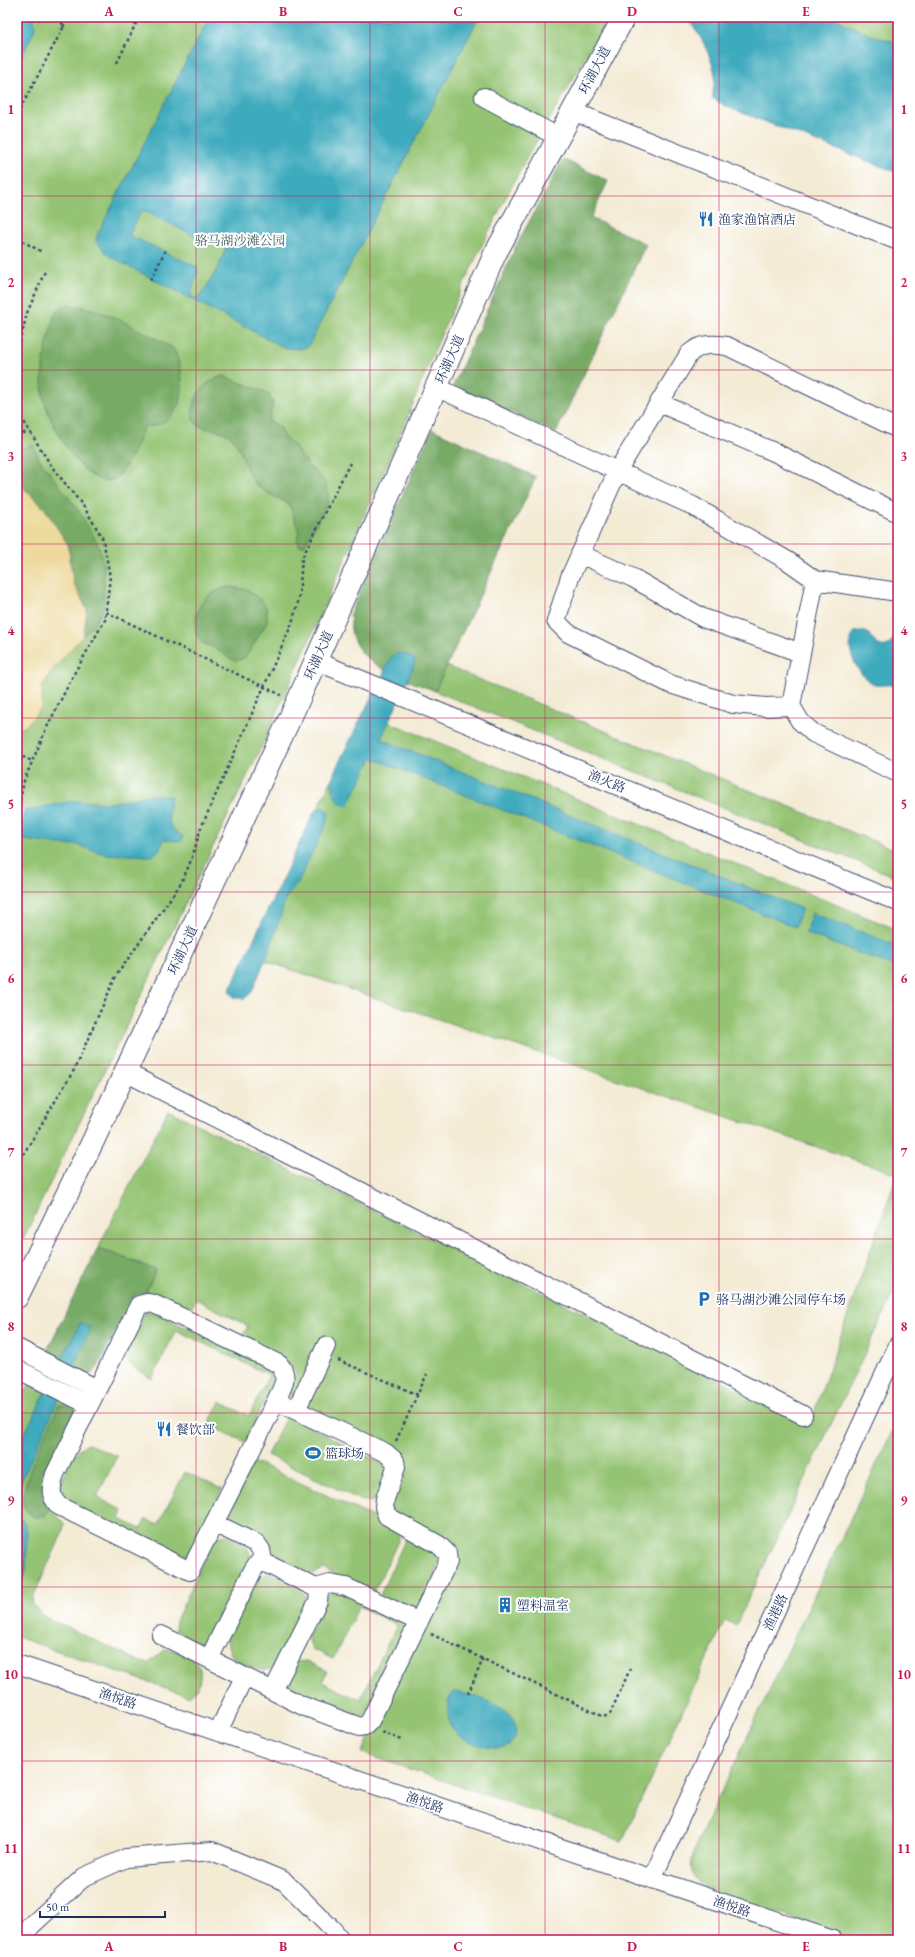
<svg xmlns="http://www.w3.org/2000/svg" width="915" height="1957" font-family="'EB Garamond','Noto Serif SC',serif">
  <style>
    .green { fill: #94c473; stroke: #587a68 }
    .forest { fill: #77aa65; stroke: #496c62 }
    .sand { fill: #eeda9e; stroke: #84847e }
    .water { fill: #3eaabd; stroke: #2c6c8e; fill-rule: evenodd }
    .pier { fill: #f4ebd5 }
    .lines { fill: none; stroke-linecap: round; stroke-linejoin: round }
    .minor-casing { stroke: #3c4b70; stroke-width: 20 }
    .major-casing { stroke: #3c4b70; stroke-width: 24 }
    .path { stroke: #3c4b70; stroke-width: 2.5; stroke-dasharray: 3 3; stroke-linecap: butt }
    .minor { stroke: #fff; stroke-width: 18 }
    .major { stroke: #fff; stroke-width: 22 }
    .grid { fill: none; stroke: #c2185b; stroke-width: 1; stroke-opacity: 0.55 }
    .labels { text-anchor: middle; stroke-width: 4; stroke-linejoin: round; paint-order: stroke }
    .street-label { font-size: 13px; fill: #1b2f5e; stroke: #fff }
    .poi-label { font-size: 13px; fill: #1b2f5e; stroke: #fff; text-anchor: start }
    .park-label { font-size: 13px; fill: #456365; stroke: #fff }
    .neatline { fill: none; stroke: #c2185b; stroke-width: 1.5 }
    .grid-label { font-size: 13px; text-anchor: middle; font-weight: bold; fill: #c2185b }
  </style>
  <rect width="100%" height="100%" fill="#fff"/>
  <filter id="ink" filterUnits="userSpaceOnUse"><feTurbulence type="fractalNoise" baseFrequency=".025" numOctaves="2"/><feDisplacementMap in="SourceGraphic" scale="8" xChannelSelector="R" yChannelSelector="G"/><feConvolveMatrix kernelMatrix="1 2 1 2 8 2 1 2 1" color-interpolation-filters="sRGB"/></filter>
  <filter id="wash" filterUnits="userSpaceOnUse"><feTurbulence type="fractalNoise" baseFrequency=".012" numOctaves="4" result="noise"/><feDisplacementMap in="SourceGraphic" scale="16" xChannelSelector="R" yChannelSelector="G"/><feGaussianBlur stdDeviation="0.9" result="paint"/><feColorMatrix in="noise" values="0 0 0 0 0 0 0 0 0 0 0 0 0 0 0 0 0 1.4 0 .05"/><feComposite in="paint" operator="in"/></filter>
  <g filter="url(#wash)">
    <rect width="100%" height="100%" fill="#f4ebd5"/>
    <path class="green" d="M 17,17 L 609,17 C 582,64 554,111 527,158 C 481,242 441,330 407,419 L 267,735 L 17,1252 Z
      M 831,17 L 898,17 L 898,43 L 870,35 Z
      M 446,666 L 898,851 L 898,878 L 435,691 Z
      M 364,712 L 898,930 L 898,1283 L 736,1625 L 725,1620 L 622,1841 L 362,1753 L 460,1548 L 396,1515 L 390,1508 L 392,1493 L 404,1453 L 292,1400 C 287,1390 292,1383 296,1374 C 290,1358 256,1348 240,1341 L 248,1326 L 196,1299 L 188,1314 L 146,1292 L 155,1270 L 98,1248 L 168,1110 L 810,1424 L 897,1174 L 248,955 Z
      M 145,1312 L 153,1312 L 268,1366 L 274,1373 L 273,1383 L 245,1442 L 208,1425 L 220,1402 L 249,1416 L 269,1375 L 176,1330 L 152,1379 C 140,1372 129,1367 124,1354 Z
      M 29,1385 L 56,1394 L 76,1405 L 76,1412 L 43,1485 C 40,1504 55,1510 64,1524 L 63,1532 L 34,1595 L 32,1604 L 43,1616 L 141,1662 L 149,1663 L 166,1649 C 177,1650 198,1657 200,1669 C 201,1675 199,1683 198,1688 L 189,1696 L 17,1637 L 17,1408 Z
      M 287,1415 L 385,1465 L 388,1469 L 379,1496 L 372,1502 L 360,1500 L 267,1455 Z
      M 898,1419 L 898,1940 L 858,1940 L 712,1891 C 690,1880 688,1869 695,1847 Z
      M 88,1444 L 117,1456 L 97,1497 L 123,1511 L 120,1519 L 141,1529 L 146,1519 L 158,1525 L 185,1472 L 222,1489 L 190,1553 L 184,1556 L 175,1556 L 63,1501 L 59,1487 C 66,1472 72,1450 88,1444 Z
      M 255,1463 L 260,1464 L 398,1529 L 399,1539 L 374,1592 L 370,1592 L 324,1569 L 313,1574 L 276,1558 L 272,1545 C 262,1540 244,1533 236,1526 C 222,1514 245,1480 251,1466 Z
      M 228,1535 C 244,1545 251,1545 251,1565 L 214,1641 C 211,1643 207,1646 205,1646 C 193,1648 180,1639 175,1629 L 176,1621 L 211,1545 L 218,1536 Z
      M 407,1536 L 437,1551 C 441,1571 428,1590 420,1609 L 412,1612 L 380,1595 Z
      M 266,1574 C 285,1577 306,1585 308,1607 L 277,1666 C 273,1668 268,1671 262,1670 C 253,1669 236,1663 231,1654 C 228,1648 227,1642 227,1635 L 258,1579 Z
      M 332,1592 L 345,1592 L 411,1624 L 365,1715 L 352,1717 L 293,1696 C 284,1682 289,1676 294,1662 L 307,1661 L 327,1671 L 322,1682 L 360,1700 L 397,1625 L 359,1606 L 333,1659 L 312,1649 L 308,1637 L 325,1598 Z"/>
    <path class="forest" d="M 563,159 L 608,181 L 591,218 L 646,244 L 556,433 L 453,386 L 516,246 Z
      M 67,305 C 105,307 140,331 173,348 C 189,379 187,426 144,427 C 137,444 134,453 124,468 C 121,471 120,476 117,478 C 87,496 49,422 44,400 C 38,371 48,340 55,313 Z
      M 223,376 L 268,393 L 273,403 L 269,421 L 279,426 L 284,438 L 294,445 L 301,457 L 306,461 L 308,467 C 321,472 330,488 328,502 L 304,546 L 300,546 L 297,541 L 299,532 L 289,504 C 276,497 259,491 251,478 C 244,465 242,448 231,437 C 219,424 180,437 196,398 C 201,386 211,380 223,376 Z
      M 432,429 L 536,477 L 435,691 C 407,679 361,668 352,635 C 350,629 351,620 350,614 Z
      M 32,445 L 42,463 L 79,511 L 99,546 L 104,569 L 104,607 L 95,623 L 83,636 L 87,610 L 73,582 L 68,545 L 45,509 L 17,482 L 17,451 Z
      M 230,587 L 248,590 L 262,601 L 267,609 L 267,622 L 249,652 L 244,658 L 235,661 C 225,656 218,649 208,645 C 205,644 202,644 200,641 C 196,637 196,632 196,627 C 195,603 207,592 230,587 Z
      M 98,1248 L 156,1270 L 146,1292 L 132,1297 L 98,1367 L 93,1373 L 87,1375 L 44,1356 Z
      M 59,1405 L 67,1405 L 76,1412 L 43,1485 C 42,1494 44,1501 49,1509 L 45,1516 L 34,1517 C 29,1513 24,1510 23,1503 C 19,1486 51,1424 59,1405 Z"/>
    <path class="sand" d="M 17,482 L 45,509 L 68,545 L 73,582 L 87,610 L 83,636 L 54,668 L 42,687 L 42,707 L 26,726 L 17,730 L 17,692 L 22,678 L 17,670 Z"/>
    <path class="water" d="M 17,17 L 34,17 L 35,29 L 17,66 Z
      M 209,17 L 479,17 L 308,347 L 298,349 L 285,348 L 109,256 L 96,241 L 98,233 ZM 142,210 L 211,244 C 215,236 216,233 225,234 L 228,239 C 224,259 211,282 198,298 L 192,298 L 191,294 L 198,270 L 197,267 L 129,235 Z
      M 684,17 L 831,17 L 870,35 L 898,43 L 898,173 L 727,107 L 712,98 C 713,91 715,83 715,76 C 713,60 698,26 684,17 Z
      M 898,627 L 898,692 L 891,685 C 885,684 880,687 873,684 C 849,671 837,618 870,634 C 878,653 895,649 895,629 Z
      M 404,653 L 415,660 L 413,668 L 381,739 L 802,909 L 795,927 L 372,758 L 348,805 L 342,805 C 331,793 330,785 335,770 L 392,656 L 396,654 Z
      M 152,795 L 171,796 C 167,816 165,825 183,837 L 182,841 L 164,840 L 160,849 L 152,856 L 104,854 L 77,845 L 60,845 L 17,839 L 17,811 L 34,810 L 46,806 L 72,801 L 111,803 Z
      M 321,807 L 327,810 L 329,815 L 325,827 L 297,884 L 286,898 L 272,943 L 252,992 L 244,999 L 234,997 L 229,991 L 314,812 Z
      M 812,913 L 898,946 L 898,968 L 805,933 Z
      M 80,1323 L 91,1328 L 17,1491 L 17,1449 Z
      M 17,1515 L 26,1525 L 27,1534 L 26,1571 L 17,1592 Z
      M 454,1692 C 476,1695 523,1708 515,1737 C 513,1744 506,1747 499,1748 C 485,1749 460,1740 452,1729 C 449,1724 448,1717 448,1711 C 447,1703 448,1698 454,1692 Z"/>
    <path class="pier" d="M 17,809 L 23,809 L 17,841 Z"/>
  </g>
  <g filter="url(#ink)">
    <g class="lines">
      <defs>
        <path id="minor" d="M 484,97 L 558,137
          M 572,111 L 898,241
          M 436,387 L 693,506 L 788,561 L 815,580 L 898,592
          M 659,403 L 774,452 L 898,513
          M 580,554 L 633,578 L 703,618 L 801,653
          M 815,580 L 791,706 L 800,721 L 813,733 L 898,773
          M 316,661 L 898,902
          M 791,706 L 766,707 L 733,704 L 670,684 L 568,633 L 556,621 L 570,577 L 618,470 L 689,354 C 701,343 712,344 727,346 L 898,429
          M 125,1072 L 803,1415
          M 147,1303 L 154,1304 L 279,1364 C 290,1376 282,1388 276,1401 L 190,1571 L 59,1506 C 49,1496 51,1487 55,1474 L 139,1305 Z
          M 17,1348 L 97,1389
          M 17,1369 L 89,1405
          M 296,1410 L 326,1346
          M 214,1523 L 257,1544 L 261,1550 L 263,1562 L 316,1588 L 330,1584 L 346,1587 L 419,1622
          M 161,1635 L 303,1706 L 360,1727 L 365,1726 L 370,1721 L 448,1562 L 447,1553 L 439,1545 L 387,1516 L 384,1507 L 385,1499 L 396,1467 L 395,1461 L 386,1453 L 276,1401
          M 209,1659 L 253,1570 L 257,1564 L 263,1562
          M 17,1664 L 833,1940
          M 273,1691 L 318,1601 L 319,1593 L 316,1588
          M 218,1732 L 244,1677
          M 652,1879 L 898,1345
          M 21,1940 L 31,1926 L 84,1877 L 126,1858 L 212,1851 L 284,1881 L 332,1929 L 341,1940"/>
        <path id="major" d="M 17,1297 L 94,1139 L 297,703 L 495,254 L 624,17"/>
      </defs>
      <use href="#minor" class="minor-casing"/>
      <use href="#major" class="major-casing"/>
      <path class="path" d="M 63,27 L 69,17
        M 117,63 L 139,17
        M 17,115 L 63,28 L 61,17
        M 17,238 L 42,252
        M 151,280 L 166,249
        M 17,354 L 27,313 L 46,269
        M 17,406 L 19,414 L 52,467 L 84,507 L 103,539 L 110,577 L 105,620 L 75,672 L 46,729 L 24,781 L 17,814
        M 17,436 L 29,431
        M 106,612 L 281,695
        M 17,754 L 32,761
        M 17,1165 L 74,1070 L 116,976 L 179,886 C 189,868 195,850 200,830 L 291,626 L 299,599 L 302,558 L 350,463
        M 338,1360 L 418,1395
        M 396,1441 L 427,1374
        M 431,1634 L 604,1717 L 610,1714 L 630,1669
        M 468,1694 L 483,1659
        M 382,1732 L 402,1740"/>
      <use href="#minor" class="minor"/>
      <use href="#major" class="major"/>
    </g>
  </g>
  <path class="grid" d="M 196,17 L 196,1940M 370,17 L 370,1940M 545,17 L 545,1940M 719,17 L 719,1940M 17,196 L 898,196M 17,370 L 898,370M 17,544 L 898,544M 17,718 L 898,718M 17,892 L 898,892M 17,1065 L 898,1065M 17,1239 L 898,1239M 17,1413 L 898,1413M 17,1587 L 898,1587M 17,1761 L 898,1761"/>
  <defs>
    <symbol id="restaurant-bare" viewBox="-9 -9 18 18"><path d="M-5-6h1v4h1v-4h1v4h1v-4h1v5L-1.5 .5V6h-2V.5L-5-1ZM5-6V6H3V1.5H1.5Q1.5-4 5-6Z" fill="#1f6fb2" stroke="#fff" stroke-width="2.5" paint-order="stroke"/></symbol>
    <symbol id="parking-bare" viewBox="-9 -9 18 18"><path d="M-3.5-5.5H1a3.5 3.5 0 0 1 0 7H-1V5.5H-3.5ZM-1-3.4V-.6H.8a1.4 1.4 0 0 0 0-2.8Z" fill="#1f6fb2" stroke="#fff" stroke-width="2.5" paint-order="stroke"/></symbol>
    <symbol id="stadium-bare" viewBox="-9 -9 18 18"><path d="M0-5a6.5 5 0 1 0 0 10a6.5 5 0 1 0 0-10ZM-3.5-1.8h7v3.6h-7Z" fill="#1f6fb2" stroke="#fff" stroke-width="2.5" paint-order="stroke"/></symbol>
    <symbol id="building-bare" viewBox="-9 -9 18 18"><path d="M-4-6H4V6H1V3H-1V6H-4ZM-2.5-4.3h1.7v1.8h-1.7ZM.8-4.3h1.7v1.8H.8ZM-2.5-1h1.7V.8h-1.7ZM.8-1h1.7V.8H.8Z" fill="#1f6fb2" stroke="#fff" stroke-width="2.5" paint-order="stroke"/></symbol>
  </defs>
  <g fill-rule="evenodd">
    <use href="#restaurant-bare" x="695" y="208" width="22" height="22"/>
    <use href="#parking-bare" x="693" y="1288" width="22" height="22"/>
    <use href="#restaurant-bare" x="153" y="1418" width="22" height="22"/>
    <use href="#stadium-bare" x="302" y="1442" width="22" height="22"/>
    <use href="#building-bare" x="494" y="1594" width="22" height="22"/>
  </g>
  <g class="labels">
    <g class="street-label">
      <text transform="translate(594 70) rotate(-62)" y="5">环湖大道</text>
      <text transform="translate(449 359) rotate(-66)" y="5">环湖大道</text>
      <text transform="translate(318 655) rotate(-66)" y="5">环湖大道</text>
      <text transform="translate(607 781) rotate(22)" y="5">渔火路</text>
      <text transform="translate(182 950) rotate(-65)" y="5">环湖大道</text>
      <text transform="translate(775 1612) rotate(-65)" y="5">渔港路</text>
      <text transform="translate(118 1698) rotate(19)" y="5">渔悦路</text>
      <text transform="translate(425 1802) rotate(19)" y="5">渔悦路</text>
      <text transform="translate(732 1906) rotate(19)" y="5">渔悦路</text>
    </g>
    <g class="poi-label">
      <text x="718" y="224">渔家渔馆酒店</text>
      <text x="716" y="1304">骆马湖沙滩公园停车场</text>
      <text x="176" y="1434">餐饮部</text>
      <text x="325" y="1458">篮球场</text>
      <text x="517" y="1610">塑料温室</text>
    </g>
    <g class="park-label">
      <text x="240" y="245">骆马湖沙滩公园</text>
    </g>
  </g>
  <rect width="915" height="1957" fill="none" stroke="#fff" stroke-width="44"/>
  <path d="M40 1911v6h125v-6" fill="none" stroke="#1b2f5e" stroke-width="2"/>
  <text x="46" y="1911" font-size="12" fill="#1b2f5e" stroke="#ffffff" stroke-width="3" paint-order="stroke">50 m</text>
  <rect x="22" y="22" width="871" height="1913" class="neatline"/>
  <g class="grid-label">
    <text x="109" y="16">A</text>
    <text x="283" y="16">B</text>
    <text x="458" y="16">C</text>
    <text x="632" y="16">D</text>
    <text x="806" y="16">E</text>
    <text x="11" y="114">1</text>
    <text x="904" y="114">1</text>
    <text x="11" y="287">2</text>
    <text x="904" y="287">2</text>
    <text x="11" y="461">3</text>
    <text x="904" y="461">3</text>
    <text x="11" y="635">4</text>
    <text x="904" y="635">4</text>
    <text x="11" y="809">5</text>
    <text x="904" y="809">5</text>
    <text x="11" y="983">6</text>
    <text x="904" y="983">6</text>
    <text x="11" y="1157">7</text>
    <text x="904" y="1157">7</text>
    <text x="11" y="1331">8</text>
    <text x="904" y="1331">8</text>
    <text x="11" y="1505">9</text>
    <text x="904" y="1505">9</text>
    <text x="11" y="1679">10</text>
    <text x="904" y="1679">10</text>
    <text x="11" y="1853">11</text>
    <text x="904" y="1853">11</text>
    <text x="109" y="1951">A</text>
    <text x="283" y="1951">B</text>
    <text x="458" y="1951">C</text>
    <text x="632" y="1951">D</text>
    <text x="806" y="1951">E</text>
  </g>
</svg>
